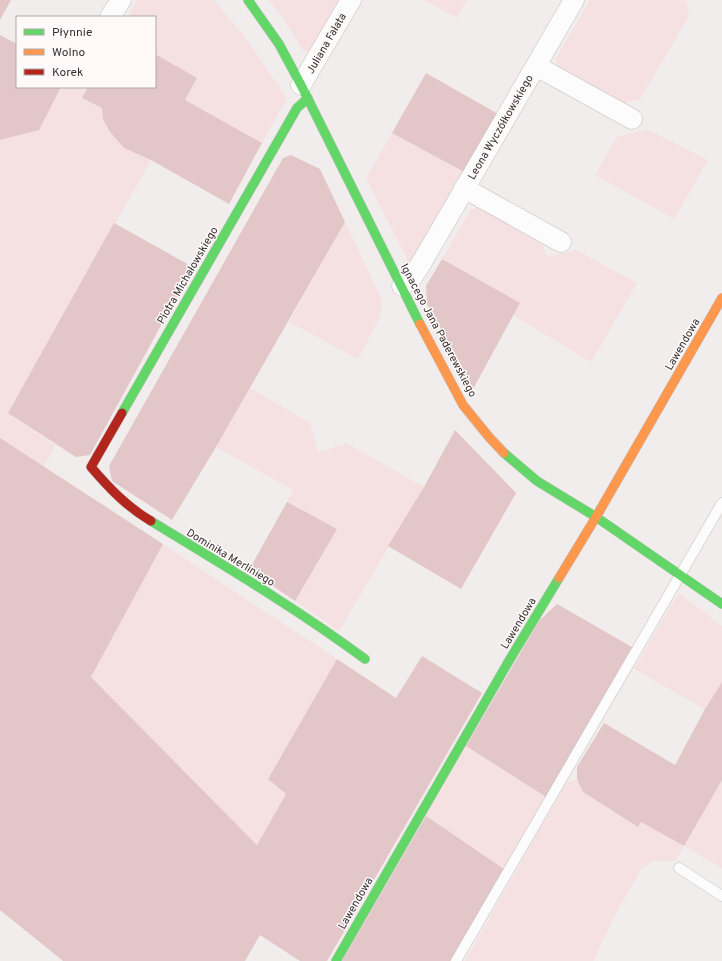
<svg xmlns="http://www.w3.org/2000/svg" width="722" height="961" font-family="Overpass,sans-serif">
  <style>
    .green { fill: #f5e0e2 }
    .forest { fill: #e3c6c8 }
    .lines { fill: none; stroke-linecap: round; stroke-linejoin: round }
    .lane-casing { stroke: #c3bfbf; stroke-width: 11 }
    .street-casing { stroke: #c3bfbf; stroke-width: 21 }
    .fast-casing { stroke: #c3bfbf; stroke-width: 10 }
    .slow-casing { stroke: #c3bfbf; stroke-width: 10 }
    .jam-casing { stroke: #c3bfbf; stroke-width: 10 }
    .lane { stroke: #fdfcfc; stroke-width: 10 }
    .street { stroke: #fdfcfc; stroke-width: 20 }
    .fast { stroke: #63d668; stroke-width: 9 }
    .slow { stroke: #ff974d; stroke-width: 9 }
    .jam { stroke: #b3261e; stroke-width: 9 }
    .labels { text-anchor: middle; stroke-width: 3; stroke-linejoin: round; paint-order: stroke }
    .street-label { font-size: 11px; fill: #333030; stroke: #fff9fa }
  </style>
  <rect width="100%" height="100%" fill="#f2eded"/>
  <path class="green" d="M 137,0 L 214,0 L 247,40 L 287,98 L 262,143 L 185,100 L 197,78 L 155,54 L 155,17 L 128,17 Z
    M 269,0 L 343,0 L 314,52 L 303,51 L 291,30 Z
    M 424,0 L 467,0 L 457,18 Z
    M 590,0 L 686,0 L 689,16 L 640,99 L 620,104 L 559,71 L 555,60 Z
    M 61,87 L 88,87 L 83,98 L 102,108 L 103,119 L 124,148 L 151,160 L 8,413 L 55,445 L 44,467 L 0,438 L 0,140 L 39,130 Z
    M 647,129 L 708,160 L 674,219 L 595,175 L 617,137 Z
    M 392,133 L 466,173 L 415,261 L 408,261 L 366,178 Z
    M 482,206 L 541,239 L 547,257 L 576,250 L 637,283 L 591,362 L 513,315 L 519,303 L 442,259 L 471,209 Z
    M 345,222 L 382,300 L 380,317 L 358,359 L 289,322 Z
    M 250,388 L 310,423 L 318,453 L 346,443 L 424,487 L 339,631 L 295,601 L 336,529 L 287,502 L 293,490 L 216,447 Z
    M 163,544 L 337,659 L 268,779 L 286,794 L 257,845 L 91,677 Z
    M 680,594 L 722,626 L 722,682 L 705,709 L 634,669 L 675,599 Z
    M 466,746 L 546,797 L 504,869 L 426,816 Z
    M 577,779 L 583,792 L 637,827 L 641,822 L 684,846 L 722,780 L 722,868 L 684,846 L 675,861 L 654,861 L 642,868 L 619,907 L 593,961 L 465,961 L 566,783 Z"/>
  <path class="forest" d="M 0,0 L 11,0 L 0,20 Z
    M 0,35 L 17,44 L 17,87 L 61,87 L 39,130 L 0,140 Z
    M 155,54 L 197,78 L 185,100 L 262,143 L 229,204 L 151,160 L 124,148 L 110,132 L 103,119 L 102,108 L 82,98 L 88,87 L 155,87 Z
    M 426,73 L 500,115 L 466,173 L 392,133 Z
    M 291,155 L 320,169 L 345,222 L 216,447 L 172,520 L 112,481 L 109,466 L 283,158 Z
    M 114,223 L 193,267 L 90,455 L 76,457 L 8,413 Z
    M 442,259 L 520,303 L 473,389 L 427,304 L 426,286 Z
    M 455,430 L 516,493 L 461,589 L 388,546 L 424,487 Z
    M 0,438 L 163,544 L 91,677 L 257,845 L 286,794 L 268,779 L 337,659 L 396,698 L 422,656 L 482,693 L 327,961 L 300,961 L 260,935 L 245,961 L 63,961 L 0,910 Z
    M 287,502 L 337,529 L 295,601 L 249,570 Z
    M 557,604 L 632,647 L 546,797 L 466,746 L 539,621 Z
    M 722,682 L 722,780 L 684,846 L 641,822 L 638,827 L 583,792 L 577,779 L 577,767 L 604,723 L 675,765 L 705,709 Z
    M 426,816 L 504,869 L 450,961 L 342,961 Z"/>
  <g class="lines">
    <defs>
      <path id="lane" d="M 679,868 L 722,896
        M 456,961 L 722,503"/>
      <path id="street" d="M 110,17 L 121,0
        M 536,66 L 632,119
        M 301,85 L 351,0
        M 464,188 L 561,242
        M 402,286 L 413,276 L 422,262 L 574,0"/>
      <path id="fast" d="M 248,0 L 279,44 L 301,85 L 420,324
        M 122,413 L 297,108 L 308,98
        M 504,453 L 537,481 L 596,517 L 722,604
        M 151,521 C 223,565 296,608 365,659
        M 336,961 L 510,659 L 559,578"/>
      <path id="slow" d="M 420,324 L 463,405 L 489,437 L 504,453
        M 559,578 L 596,517 L 722,298"/>
      <path id="jam" d="M 122,413 L 91,467 C 109,488 127,507 151,521"/>
    </defs>
    <use href="#lane" class="lane-casing"/>
    <use href="#street" class="street-casing"/>
    <use href="#fast" class="fast-casing"/>
    <use href="#slow" class="slow-casing"/>
    <use href="#jam" class="jam-casing"/>
    <use href="#lane" class="lane"/>
    <use href="#street" class="street"/>
    <use href="#fast" class="fast"/>
    <use href="#slow" class="slow"/>
    <use href="#jam" class="jam"/>
  </g>
  <g class="labels">
    <g class="street-label">
      <text transform="translate(326 43) rotate(-60)" y="4">Juliana Fałata</text>
      <text transform="translate(500 127) rotate(-60)" y="4">Leona Wyczółkowskiego</text>
      <text transform="translate(187 275) rotate(-60)" y="4">Piotra Michałowskiego</text>
      <text transform="translate(439 330) rotate(62)" y="4">Ignacego Jana Paderewskiego</text>
      <text transform="translate(682 344) rotate(-60)" y="4">Lawendowa</text>
      <text transform="translate(231 557) rotate(31)" y="4">Dominika Merliniego</text>
      <text transform="translate(518 623) rotate(-59)" y="4">Lawendowa</text>
      <text transform="translate(355 903) rotate(-60)" y="4">Lawendowa</text>
    </g>
  </g>
  <rect x="16" y="16" width="140" height="72" fill="#fff9fa" stroke="#ada9a9"/>
  <rect x="24" y="29" width="20" height="6" fill="#63d668" stroke="#ada9a9"/>
  <text x="52" y="36" font-size="12" fill="#333030">Płynnie</text>
  <rect x="24" y="49" width="20" height="6" fill="#ff974d" stroke="#ada9a9"/>
  <text x="52" y="56" font-size="12" fill="#333030">Wolno</text>
  <rect x="24" y="69" width="20" height="6" fill="#b3261e" stroke="#ada9a9"/>
  <text x="52" y="76" font-size="12" fill="#333030">Korek</text>
</svg>
